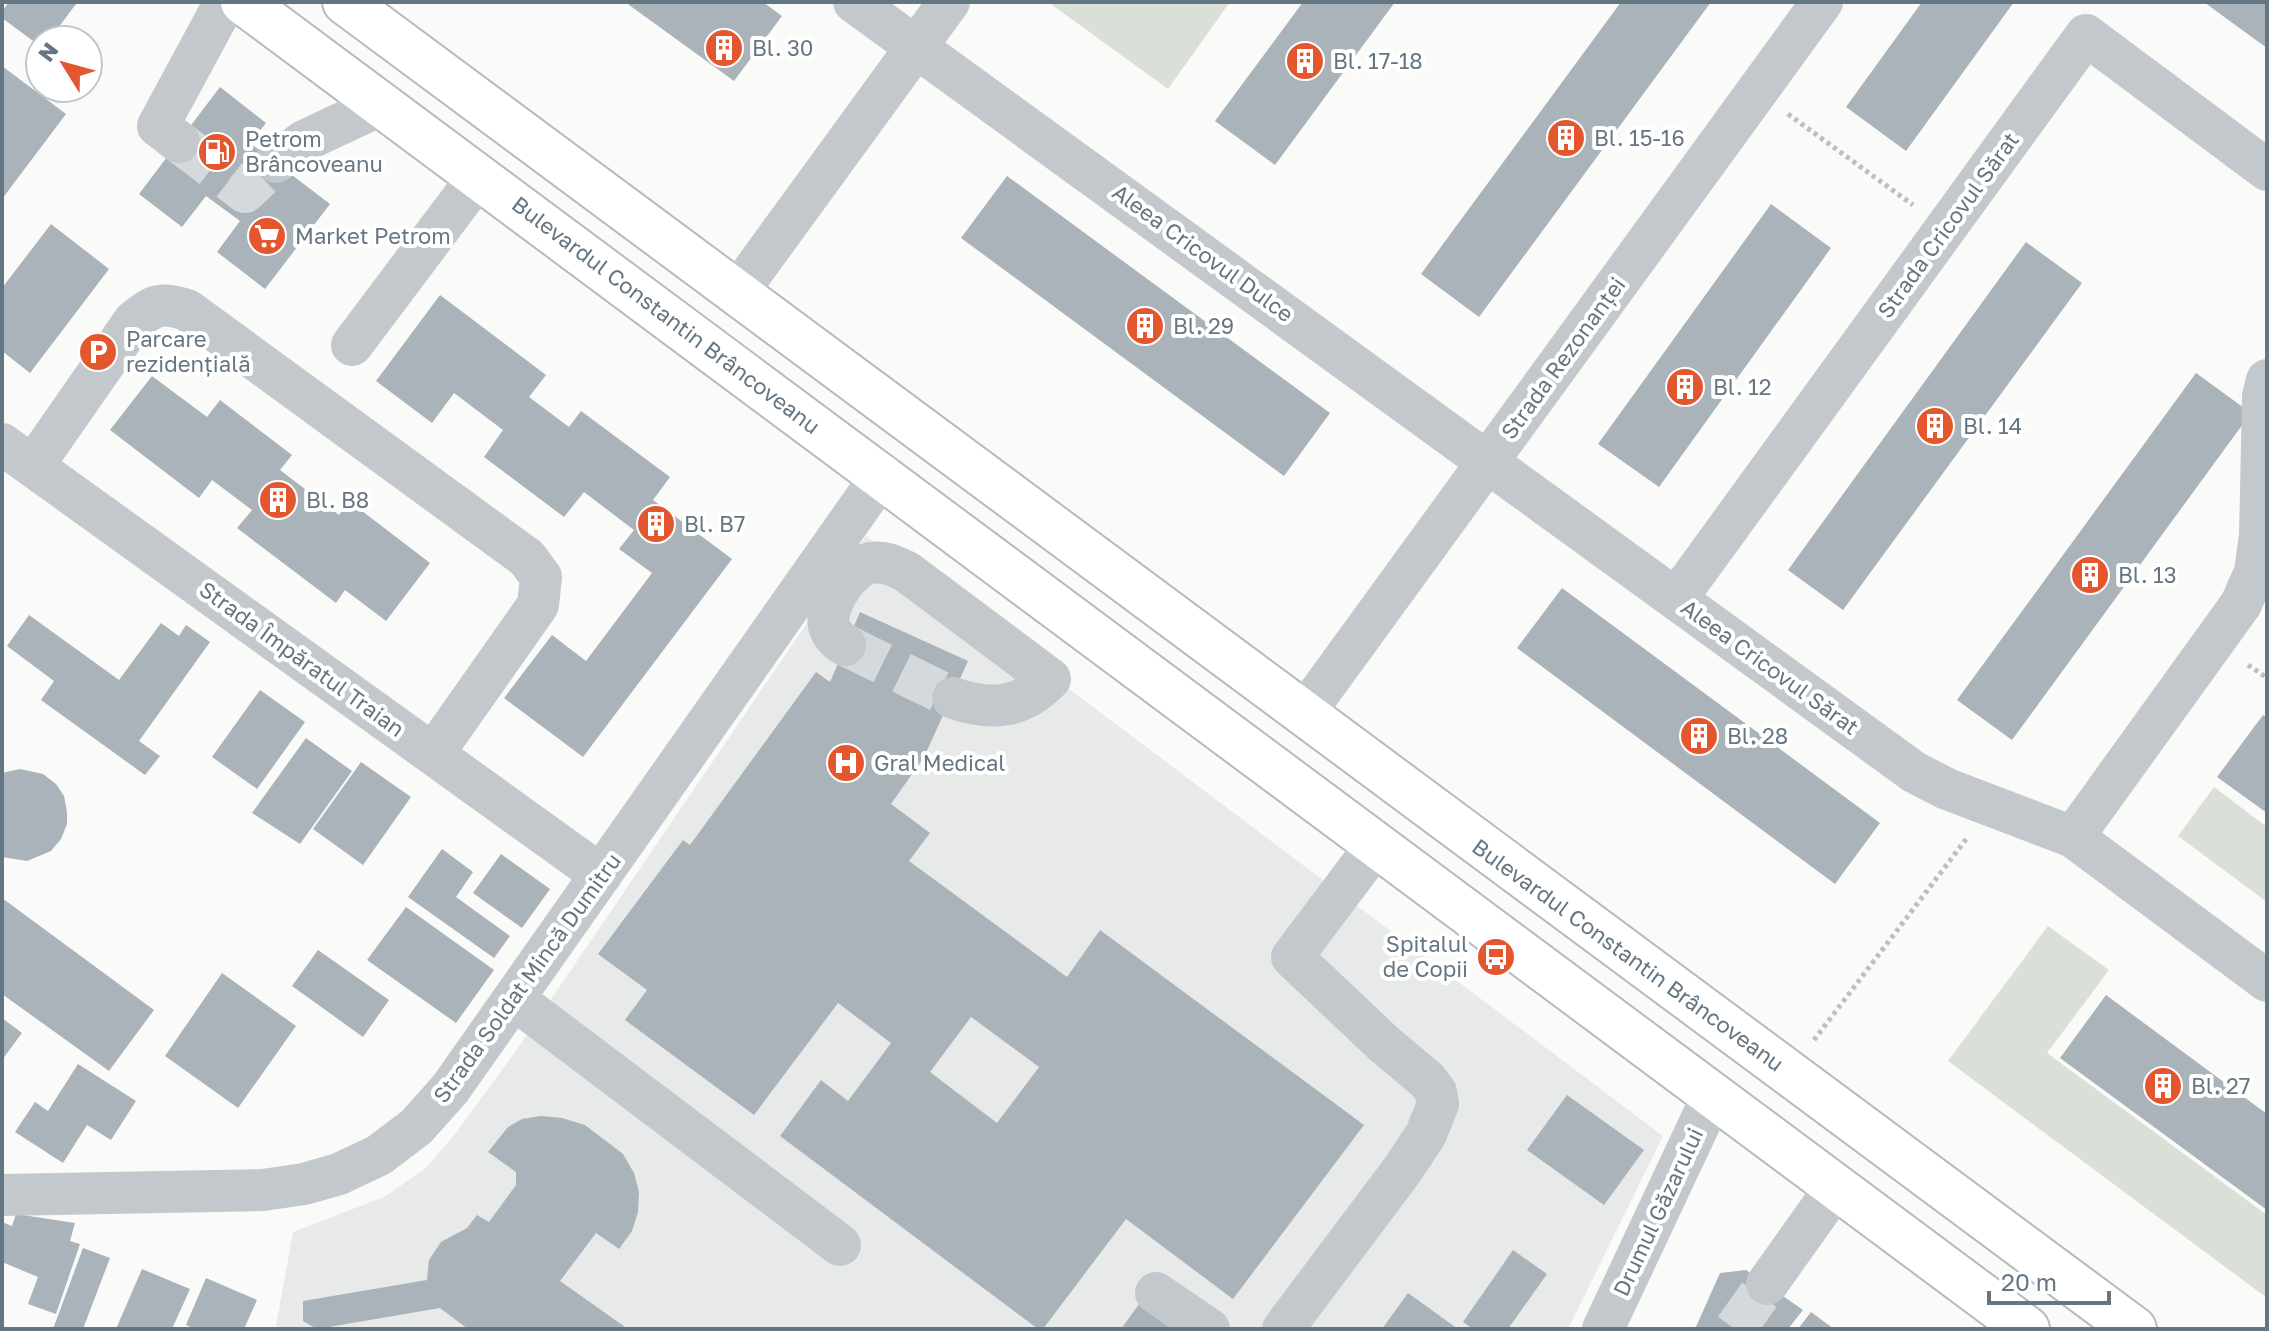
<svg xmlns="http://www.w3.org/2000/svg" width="2269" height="1331" font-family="'Golos Text',sans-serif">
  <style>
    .built { fill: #e8e9e9 }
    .green { fill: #dadfd7 }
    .building { fill: #aab3b9; fill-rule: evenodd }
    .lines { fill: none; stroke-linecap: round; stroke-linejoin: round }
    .minor-tunnel { stroke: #d5d9db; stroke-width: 42; stroke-dasharray: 42 21; stroke-linecap: butt }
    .major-casing { stroke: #b5babe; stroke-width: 48 }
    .path { stroke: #bbbfc2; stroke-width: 5; stroke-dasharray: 4 4; stroke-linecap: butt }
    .minor { stroke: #c3c8cc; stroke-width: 42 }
    .major { stroke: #fff; stroke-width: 44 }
    .labels { text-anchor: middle; stroke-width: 8; stroke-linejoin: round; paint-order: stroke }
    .poi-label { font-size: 22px; fill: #657683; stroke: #fff; text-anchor: start }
    .street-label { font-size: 22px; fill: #657683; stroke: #fff }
  </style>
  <rect width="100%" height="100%" fill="#fafaf8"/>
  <path class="built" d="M 866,536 L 1663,1136 L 1568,1329 L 287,1329 L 276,1326 L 293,1232 L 384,1197 L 425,1169 L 456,1133 L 520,1045 Z"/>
  <path class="green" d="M 1048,2 L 1230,2 L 1168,89 Z
    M 2214,787 L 2267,827 L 2267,902 L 2178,836 Z
    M 2048,926 L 2109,970 L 2047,1053 L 2267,1215 L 2267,1298 L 1948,1061 Z"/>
  <path class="building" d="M 9,2 L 74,2 L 76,4 L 49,40 L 40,40 L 40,46 L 2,18 L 2,11 Z
    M 625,2 L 763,2 L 782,16 L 734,81 Z
    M 1303,2 L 1395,2 L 1275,165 L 1215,121 Z
    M 1621,2 L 1711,2 L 1479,317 L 1421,274 Z
    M 1922,2 L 2014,2 L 1906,151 L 1846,107 Z
    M 2204,2 L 2267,2 L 2267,48 L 2227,19 Z
    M 2,66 L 66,114 L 2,199 Z
    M 220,87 L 266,123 L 250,143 L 330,204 L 265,289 L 217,252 L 240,221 L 206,196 L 182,227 L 139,194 Z
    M 1007,176 L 1330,413 L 1284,476 L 961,238 Z
    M 1771,204 L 1831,248 L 1659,487 L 1598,444 Z
    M 51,224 L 109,269 L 30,373 L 2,351 L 2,288 Z
    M 2026,242 L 2082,283 L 1843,610 L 1788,570 Z
    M 440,295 L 546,375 L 529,397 L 569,427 L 581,411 L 670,477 L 653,500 L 732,559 L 583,757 L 504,698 L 552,635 L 586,661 L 652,573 L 619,549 L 634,530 L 584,492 L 564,517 L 484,457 L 503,430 L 454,393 L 432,423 L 376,381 Z
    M 2196,373 L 2251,413 L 2012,740 L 1957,700 Z
    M 152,376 L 207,417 L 220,400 L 292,455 L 280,470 L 339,515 L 349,501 L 430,563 L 386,621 L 345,590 L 336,603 L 237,528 L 252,510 L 212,480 L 199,498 L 110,430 Z
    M 1562,588 L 1880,823 L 1835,884 L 1517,648 Z
    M 860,612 L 968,661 L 924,757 L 891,804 L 930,833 L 909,861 L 1067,977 L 1100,930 L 1364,1125 L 1233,1299 L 1126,1219 L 1043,1329 L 1038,1329 L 780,1136 L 821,1080 L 848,1101 L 891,1043 L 838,1003 L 754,1115 L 625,1020 L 647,990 L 598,954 L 683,840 L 690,845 L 816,672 L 830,682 ZM 971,1017 L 1039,1067 L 997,1123 L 930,1072 Z
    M 29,615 L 119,680 L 161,623 L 179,636 L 186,625 L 210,642 L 139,741 L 160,756 L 145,775 L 41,700 L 54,681 L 7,646 Z
    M 260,690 L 305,722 L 257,789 L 212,757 Z
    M 2263,715 L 2267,717 L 2267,813 L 2217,777 Z
    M 306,738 L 352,771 L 300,844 L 252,813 Z
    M 361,762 L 411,797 L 363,865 L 313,829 Z
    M 20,769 L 43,774 L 56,784 L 64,796 L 67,812 L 67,824 L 61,839 L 51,851 L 27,861 L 2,857 L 2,773 Z
    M 442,849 L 473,872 L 456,897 L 510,936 L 494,958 L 408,897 Z
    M 501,854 L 550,889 L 522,928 L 473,893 Z
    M 2,898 L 154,1010 L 109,1071 L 2,994 Z
    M 406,907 L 494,970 L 456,1023 L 367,960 Z
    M 318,950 L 389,1000 L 363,1037 L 292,986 Z
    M 222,973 L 296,1026 L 238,1108 L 165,1056 Z
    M 2106,995 L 2267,1114 L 2267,1210 L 2060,1058 Z
    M 2,1018 L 22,1033 L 2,1060 Z
    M 78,1064 L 136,1101 L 111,1140 L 87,1125 L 63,1163 L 15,1132 L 35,1102 L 48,1111 Z
    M 1567,1095 L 1644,1150 L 1604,1205 L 1527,1150 Z
    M 541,1116 L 562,1118 L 585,1125 L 623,1154 L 634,1173 L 639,1192 L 638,1212 L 632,1231 L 619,1249 L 596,1233 L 560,1281 L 628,1329 L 468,1329 L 440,1308 L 317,1329 L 303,1321 L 303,1301 L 427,1280 L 429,1260 L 441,1242 L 467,1228 L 477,1215 L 489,1222 L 516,1185 L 516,1172 L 488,1152 L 508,1127 L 522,1119 Z
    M 16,1214 L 75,1223 L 70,1241 L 80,1244 L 56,1314 L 28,1304 L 38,1277 L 2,1262 L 2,1222 L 12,1226 Z
    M 83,1248 L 110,1258 L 83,1329 L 53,1329 Z
    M 1513,1250 L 1547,1274 L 1508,1329 L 1473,1329 L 1463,1322 Z
    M 142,1269 L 190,1289 L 172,1329 L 116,1329 Z
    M 1746,1270 L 1803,1310 L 1788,1329 L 1695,1329 L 1720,1273 Z
    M 206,1278 L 257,1300 L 244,1329 L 195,1329 L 186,1325 Z
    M 1408,1293 L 1458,1329 L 1382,1329 Z
    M 1142,1300 L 1182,1329 L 1121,1329 Z
    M 1811,1312 L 1834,1329 L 1798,1329 Z"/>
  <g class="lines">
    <path class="minor-tunnel" d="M 179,142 L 245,192 L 276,162
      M 845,645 L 953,698
      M 1735,1329 L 1767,1284"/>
    <defs>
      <path id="major" d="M 243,2 L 2027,1329
        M 345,2 L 2134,1329"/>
    </defs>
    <use href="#major" class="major-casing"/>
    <path class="path" d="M 1788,114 L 1913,205
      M 2248,665 L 2267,678
      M 1814,1040 L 1967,838"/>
    <path class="minor" d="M 854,2 L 1914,772 L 1947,789 L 2073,837 L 2267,981
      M 179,142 L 158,126 L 225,2
      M 276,162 L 304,141 L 383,104
      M 737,293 L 949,2
      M 352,345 L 479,176
      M 2,444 L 601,875
      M 33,466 L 134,321 C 155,304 161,302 187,310 L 527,558 L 541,577 L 538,605 L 433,754
      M 1677,598 L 2086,35 L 2267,170
      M 845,645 C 838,641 832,635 829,626 C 824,605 850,566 871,563 C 885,561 895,566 907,572 L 1050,679 C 1021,709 991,711 953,698
      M 1304,714 L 1822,2
      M 2073,837 L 2241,604 L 2255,572 L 2260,536 L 2263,396 L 2267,380
      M 514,999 L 840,1245
      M 2,1195 L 263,1190 L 304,1184 L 339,1174 L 379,1155 L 416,1127 L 450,1089 L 882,475
      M 1767,1284 L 1836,1187
      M 1156,1293 L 1209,1329
      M 1283,1329 L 1403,1169 L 1426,1134 L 1438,1104 L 1436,1092 L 1427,1080 L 1383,1043 L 1292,957 L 1377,844
      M 1603,1329 L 1713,1095"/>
    <use href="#major" class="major"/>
  </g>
  <defs>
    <symbol id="building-disc" viewBox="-11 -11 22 22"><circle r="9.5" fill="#e4572e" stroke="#fff"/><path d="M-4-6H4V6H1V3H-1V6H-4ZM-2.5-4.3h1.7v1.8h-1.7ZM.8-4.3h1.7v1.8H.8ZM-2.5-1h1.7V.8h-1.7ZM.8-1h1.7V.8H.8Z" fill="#fff"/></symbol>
    <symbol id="fuel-disc" viewBox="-11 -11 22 22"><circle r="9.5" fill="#e4572e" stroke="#fff"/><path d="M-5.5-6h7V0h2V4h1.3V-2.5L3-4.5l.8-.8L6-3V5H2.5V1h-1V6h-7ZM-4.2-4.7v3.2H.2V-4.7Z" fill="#fff"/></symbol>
    <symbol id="supermarket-disc" viewBox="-11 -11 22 22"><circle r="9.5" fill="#e4572e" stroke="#fff"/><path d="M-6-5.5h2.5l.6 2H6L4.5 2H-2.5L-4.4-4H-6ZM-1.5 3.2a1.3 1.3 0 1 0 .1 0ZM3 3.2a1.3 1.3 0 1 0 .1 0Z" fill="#fff"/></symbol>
    <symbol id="parking-disc" viewBox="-11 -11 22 22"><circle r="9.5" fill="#e4572e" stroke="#fff"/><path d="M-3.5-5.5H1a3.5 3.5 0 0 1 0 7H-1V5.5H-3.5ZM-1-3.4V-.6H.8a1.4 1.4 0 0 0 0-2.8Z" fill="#fff"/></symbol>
    <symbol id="hospital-disc" viewBox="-11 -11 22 22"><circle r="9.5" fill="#e4572e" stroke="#fff"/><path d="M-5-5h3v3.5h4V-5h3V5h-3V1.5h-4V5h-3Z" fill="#fff"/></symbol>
    <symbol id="bus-disc" viewBox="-11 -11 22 22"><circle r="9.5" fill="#e4572e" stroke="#fff"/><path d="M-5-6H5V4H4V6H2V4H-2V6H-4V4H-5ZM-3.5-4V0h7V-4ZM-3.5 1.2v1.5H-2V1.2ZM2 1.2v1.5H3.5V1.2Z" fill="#fff"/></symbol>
  </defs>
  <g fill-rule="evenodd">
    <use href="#building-disc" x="702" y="26" width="44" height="44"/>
    <use href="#building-disc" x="1283" y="39" width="44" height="44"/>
    <use href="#building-disc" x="1544" y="116" width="44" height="44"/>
    <use href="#fuel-disc" x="195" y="130" width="44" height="44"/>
    <use href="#supermarket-disc" x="245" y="214" width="44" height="44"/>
    <use href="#building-disc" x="1123" y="304" width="44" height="44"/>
    <use href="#parking-disc" x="76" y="330" width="44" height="44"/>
    <use href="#building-disc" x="1663" y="365" width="44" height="44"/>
    <use href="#building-disc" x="1913" y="404" width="44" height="44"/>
    <use href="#building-disc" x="256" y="478" width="44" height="44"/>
    <use href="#building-disc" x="634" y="502" width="44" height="44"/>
    <use href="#building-disc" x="2068" y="553" width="44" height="44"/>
    <use href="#building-disc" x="1677" y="714" width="44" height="44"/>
    <use href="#hospital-disc" x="824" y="741" width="44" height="44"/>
    <use href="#bus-disc" x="1474" y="935" width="44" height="44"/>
    <use href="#building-disc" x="2141" y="1064" width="44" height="44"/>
  </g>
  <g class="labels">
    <g class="poi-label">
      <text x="752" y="56">Bl. 30</text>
      <text x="1333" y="69">Bl. 17-18</text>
      <text x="1594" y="146">Bl. 15-16</text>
      <text x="245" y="147">Petrom<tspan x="245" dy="25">Brâncoveanu</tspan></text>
      <text x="295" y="244">Market Petrom</text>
      <text x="1173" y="334">Bl. 29</text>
      <text x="126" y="347">Parcare<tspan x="126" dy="25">rezidențială</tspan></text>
      <text x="1713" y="395">Bl. 12</text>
      <text x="1963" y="434">Bl. 14</text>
      <text x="306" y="508">Bl. B8</text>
      <text x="684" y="532">Bl. B7</text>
      <text x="2118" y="583">Bl. 13</text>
      <text x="1727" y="744">Bl. 28</text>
      <text x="874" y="771">Gral Medical</text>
      <text x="1468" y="952" text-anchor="end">Spitalul<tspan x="1468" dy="25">de Copii</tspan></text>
      <text x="2191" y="1094">Bl. 27</text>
    </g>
    <g class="street-label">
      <text transform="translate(1948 225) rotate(-54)" y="8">Strada Cricovul Sărat</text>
      <text transform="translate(1203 253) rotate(36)" y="8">Aleea Cricovul Dulce</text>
      <text transform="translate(666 315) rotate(37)" y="8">Bulevardul Constantin Brâncoveanu</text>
      <text transform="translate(1563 358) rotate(-54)" y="8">Strada Rezonanței</text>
      <text transform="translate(302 659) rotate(36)" y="8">Strada Împăratul Traian</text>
      <text transform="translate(1770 667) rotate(36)" y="8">Aleea Cricovul Sărat</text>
      <text transform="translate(1628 955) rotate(36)" y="8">Bulevardul Constantin Brâncoveanu</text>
      <text transform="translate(527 978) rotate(-54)" y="8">Strada Soldat Mincă Dumitru</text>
      <text transform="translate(1658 1212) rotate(-65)" y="8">Drumul Găzarului</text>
    </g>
  </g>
  <rect width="2269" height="1331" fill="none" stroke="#657683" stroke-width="8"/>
  <g transform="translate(64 64) rotate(307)"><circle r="38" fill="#ffffff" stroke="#c1c8cd" stroke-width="2"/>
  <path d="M0-6L14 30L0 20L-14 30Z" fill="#e4572e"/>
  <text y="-12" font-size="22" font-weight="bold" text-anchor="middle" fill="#657683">N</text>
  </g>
  <path d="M1989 1291v12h120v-12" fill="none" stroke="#657683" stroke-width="4"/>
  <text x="2001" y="1291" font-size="24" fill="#657683" stroke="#ffffff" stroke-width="6" paint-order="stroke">20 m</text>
</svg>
